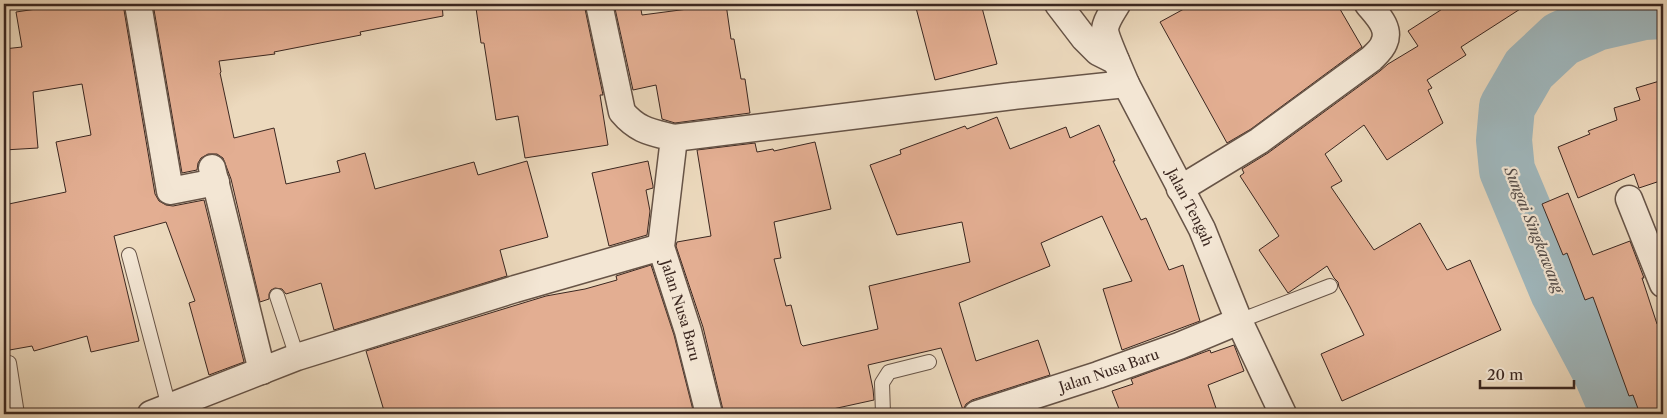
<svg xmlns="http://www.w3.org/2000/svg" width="1667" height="418" font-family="'Libre Caslon Text',serif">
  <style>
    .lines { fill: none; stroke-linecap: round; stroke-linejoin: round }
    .river { stroke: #9fb7bd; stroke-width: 56 }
    .building { fill: #e3ae92; stroke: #3b2720 }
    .service-casing { stroke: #675447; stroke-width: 16 }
    .minor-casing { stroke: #675447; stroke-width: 29 }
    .service { stroke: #f3e6d4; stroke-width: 14 }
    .minor { stroke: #f3e6d4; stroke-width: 26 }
    .labels { text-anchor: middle; stroke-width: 4.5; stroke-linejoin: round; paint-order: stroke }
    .street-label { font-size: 14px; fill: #3b2720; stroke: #f3e6d4 }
    .water-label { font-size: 15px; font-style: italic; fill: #544b47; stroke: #f3e6d4 }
  </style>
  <rect width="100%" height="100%" fill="#ecd9bd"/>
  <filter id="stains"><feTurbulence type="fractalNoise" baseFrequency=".004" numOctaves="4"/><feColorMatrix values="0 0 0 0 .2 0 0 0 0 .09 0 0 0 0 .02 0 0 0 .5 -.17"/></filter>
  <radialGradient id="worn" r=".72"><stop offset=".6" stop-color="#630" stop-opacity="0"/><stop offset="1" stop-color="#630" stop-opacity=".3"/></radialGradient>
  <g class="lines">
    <path class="river" d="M 1619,414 L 1602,375 L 1558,292 L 1507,170 L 1504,140 L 1507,107 L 1529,69 L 1561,39 L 1596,23 L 1644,12 L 1663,11"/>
  </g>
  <path class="building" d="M 70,4 L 123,4 L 155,194 L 159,201 L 166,205 L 173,206 L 204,200 L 244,362 L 209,375 L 189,303 L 195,301 L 166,222 L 114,236 L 139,341 L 91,352 L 87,336 L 34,351 L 32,346 L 4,351 L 4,205 L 66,192 L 56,142 L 91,135 L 82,84 L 33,92 L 38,148 L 4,150 L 4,49 L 22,47 L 16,12 Z
    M 153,4 L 442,4 L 443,16 L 360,32 L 361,35 L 274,52 L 275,54 L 219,61 L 221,72 L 220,73 L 234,138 L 274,128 L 286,184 L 340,172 L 337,161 L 365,153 L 375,189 L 474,162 L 478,175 L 527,161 L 548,237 L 500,250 L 507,276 L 334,330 L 321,283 L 286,294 L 282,289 L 275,288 L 271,290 L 269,294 L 269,299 L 260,302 L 231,179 L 223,158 L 217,154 L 208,154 L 201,158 L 198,163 L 197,170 L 182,173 Z
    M 505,4 L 584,4 L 603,95 L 600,95 L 608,145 L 525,158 L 518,116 L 496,120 L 484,43 L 481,43 L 476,8 Z
    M 614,4 L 640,4 L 642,15 L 726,4 L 731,39 L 734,39 L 741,79 L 745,79 L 750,113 L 675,123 L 662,119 L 656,85 L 633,90 Z
    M 915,4 L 981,4 L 997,64 L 935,80 Z
    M 1193,4 L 1337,4 L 1362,47 L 1251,129 L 1227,143 L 1160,22 Z
    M 1450,4 L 1528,4 L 1461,47 L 1466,55 L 1427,80 L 1432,88 L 1428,90 L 1443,123 L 1387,160 L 1364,125 L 1325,154 L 1342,181 L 1331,187 L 1374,250 L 1420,223 L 1447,270 L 1470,260 L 1501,330 L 1342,401 L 1321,354 L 1364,335 L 1350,307 L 1339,287 L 1338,282 L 1334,278 L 1327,266 L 1288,293 L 1259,250 L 1279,236 L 1240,176 L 1244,173 L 1242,169 L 1268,153 L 1380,71 L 1388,64 L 1418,46 L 1408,31 Z
    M 1663,80 L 1663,180 L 1639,188 L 1634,174 L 1578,198 L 1558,147 L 1590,134 L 1588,131 L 1617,120 L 1614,108 L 1640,100 L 1636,88 Z
    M 997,117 L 1010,149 L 1066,127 L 1070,138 L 1099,125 L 1115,161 L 1113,161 L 1141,220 L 1146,218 L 1169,270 L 1183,265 L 1200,321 L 1122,350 L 1103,289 L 1132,281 L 1102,216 L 1041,243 L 1050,266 L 959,303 L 976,361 L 1038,340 L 1050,375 L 972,400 L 966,404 L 963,410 L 941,348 L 868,365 L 873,389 L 874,400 L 810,414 L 724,414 L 703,327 L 676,246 L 677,242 L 711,236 L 697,150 L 755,143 L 757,152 L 773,149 L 774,151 L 815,142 L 831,209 L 774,222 L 781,258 L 774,259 L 786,306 L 791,305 L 801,344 L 803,346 L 878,329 L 869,286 L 970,262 L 962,222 L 897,235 L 870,165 L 901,154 L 900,150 L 965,126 L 967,129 Z
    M 648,161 L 653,186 L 653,188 L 646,190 L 650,211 L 647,235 L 609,246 L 592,173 Z
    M 1568,193 L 1593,255 L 1630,241 L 1644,278 L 1642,278 L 1657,324 L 1663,321 L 1663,414 L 1640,414 L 1633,395 L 1629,396 L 1593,297 L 1585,300 L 1567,253 L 1563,255 L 1542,204 Z
    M 651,265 L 674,335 L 694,414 L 385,414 L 366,351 L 546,296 L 585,289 L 617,280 L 616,276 Z
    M 1234,345 L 1244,371 L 1208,385 L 1218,414 L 1121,414 L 1112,391 L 1133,384 L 1131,379 L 1210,350 L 1211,353 Z"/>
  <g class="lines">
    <defs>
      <path id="service" d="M 129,255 L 169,407
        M 277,296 L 297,357
        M 1239,321 L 1330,286
        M 9,363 L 17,414
        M 883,414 L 882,383 L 889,372 L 929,362"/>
      <g id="minor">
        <path d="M 138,4 L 170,191 L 216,182"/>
        <path id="s1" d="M 599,4 L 622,112 C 638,131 651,132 674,138 L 661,247 L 688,331 L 709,414"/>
        <path d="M 1058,4 L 1084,38 L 1098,52 L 1116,61"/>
        <path id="s2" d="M 1117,4 C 1113,11 1106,20 1105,29 C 1105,37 1122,74 1126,84 L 1202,229 L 1239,321 L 1283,414"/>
        <path d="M 674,138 L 1013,96 L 1126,84"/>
        <path d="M 212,168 L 262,371"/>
        <path d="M 1180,189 L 1259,141 L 1371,59 C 1375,55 1382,49 1384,43 C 1391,28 1377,15 1368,4"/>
        <path d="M 1629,199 L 1663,284"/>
        <path d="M 151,414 L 297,357 L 515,289 L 661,247"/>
        <path id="s3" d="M 977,414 L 1098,375 L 1179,346 L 1239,321"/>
      </g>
    </defs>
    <use href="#service" class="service-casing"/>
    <use href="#minor" class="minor-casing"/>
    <use href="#service" class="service"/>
    <use href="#minor" class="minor"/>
  </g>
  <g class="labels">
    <g class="street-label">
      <text dy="5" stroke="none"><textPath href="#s2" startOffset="226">Jalan Tengah</textPath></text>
      <text dy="5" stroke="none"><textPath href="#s1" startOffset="346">Jalan Nusa Baru</textPath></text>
      <text dy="5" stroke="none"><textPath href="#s3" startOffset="139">Jalan Nusa Baru</textPath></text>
    </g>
    <g class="water-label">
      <text transform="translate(1534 230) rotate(68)" y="5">Sungai Singkawang</text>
    </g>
  </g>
  <rect width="1667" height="418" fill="none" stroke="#ecd9bd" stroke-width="20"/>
  <rect x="5" y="5" width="1657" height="408" fill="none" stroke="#3b2720" stroke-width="2.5"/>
  <rect x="10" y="10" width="1647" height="398" fill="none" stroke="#3b2720"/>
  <path d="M1480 380v8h94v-8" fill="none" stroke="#3b2720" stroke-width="2.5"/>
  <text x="1487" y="380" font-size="15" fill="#3b2720" stroke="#f3e6d4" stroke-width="4" paint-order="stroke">20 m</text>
  <rect width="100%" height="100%" filter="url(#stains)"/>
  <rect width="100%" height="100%" fill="url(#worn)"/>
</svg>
